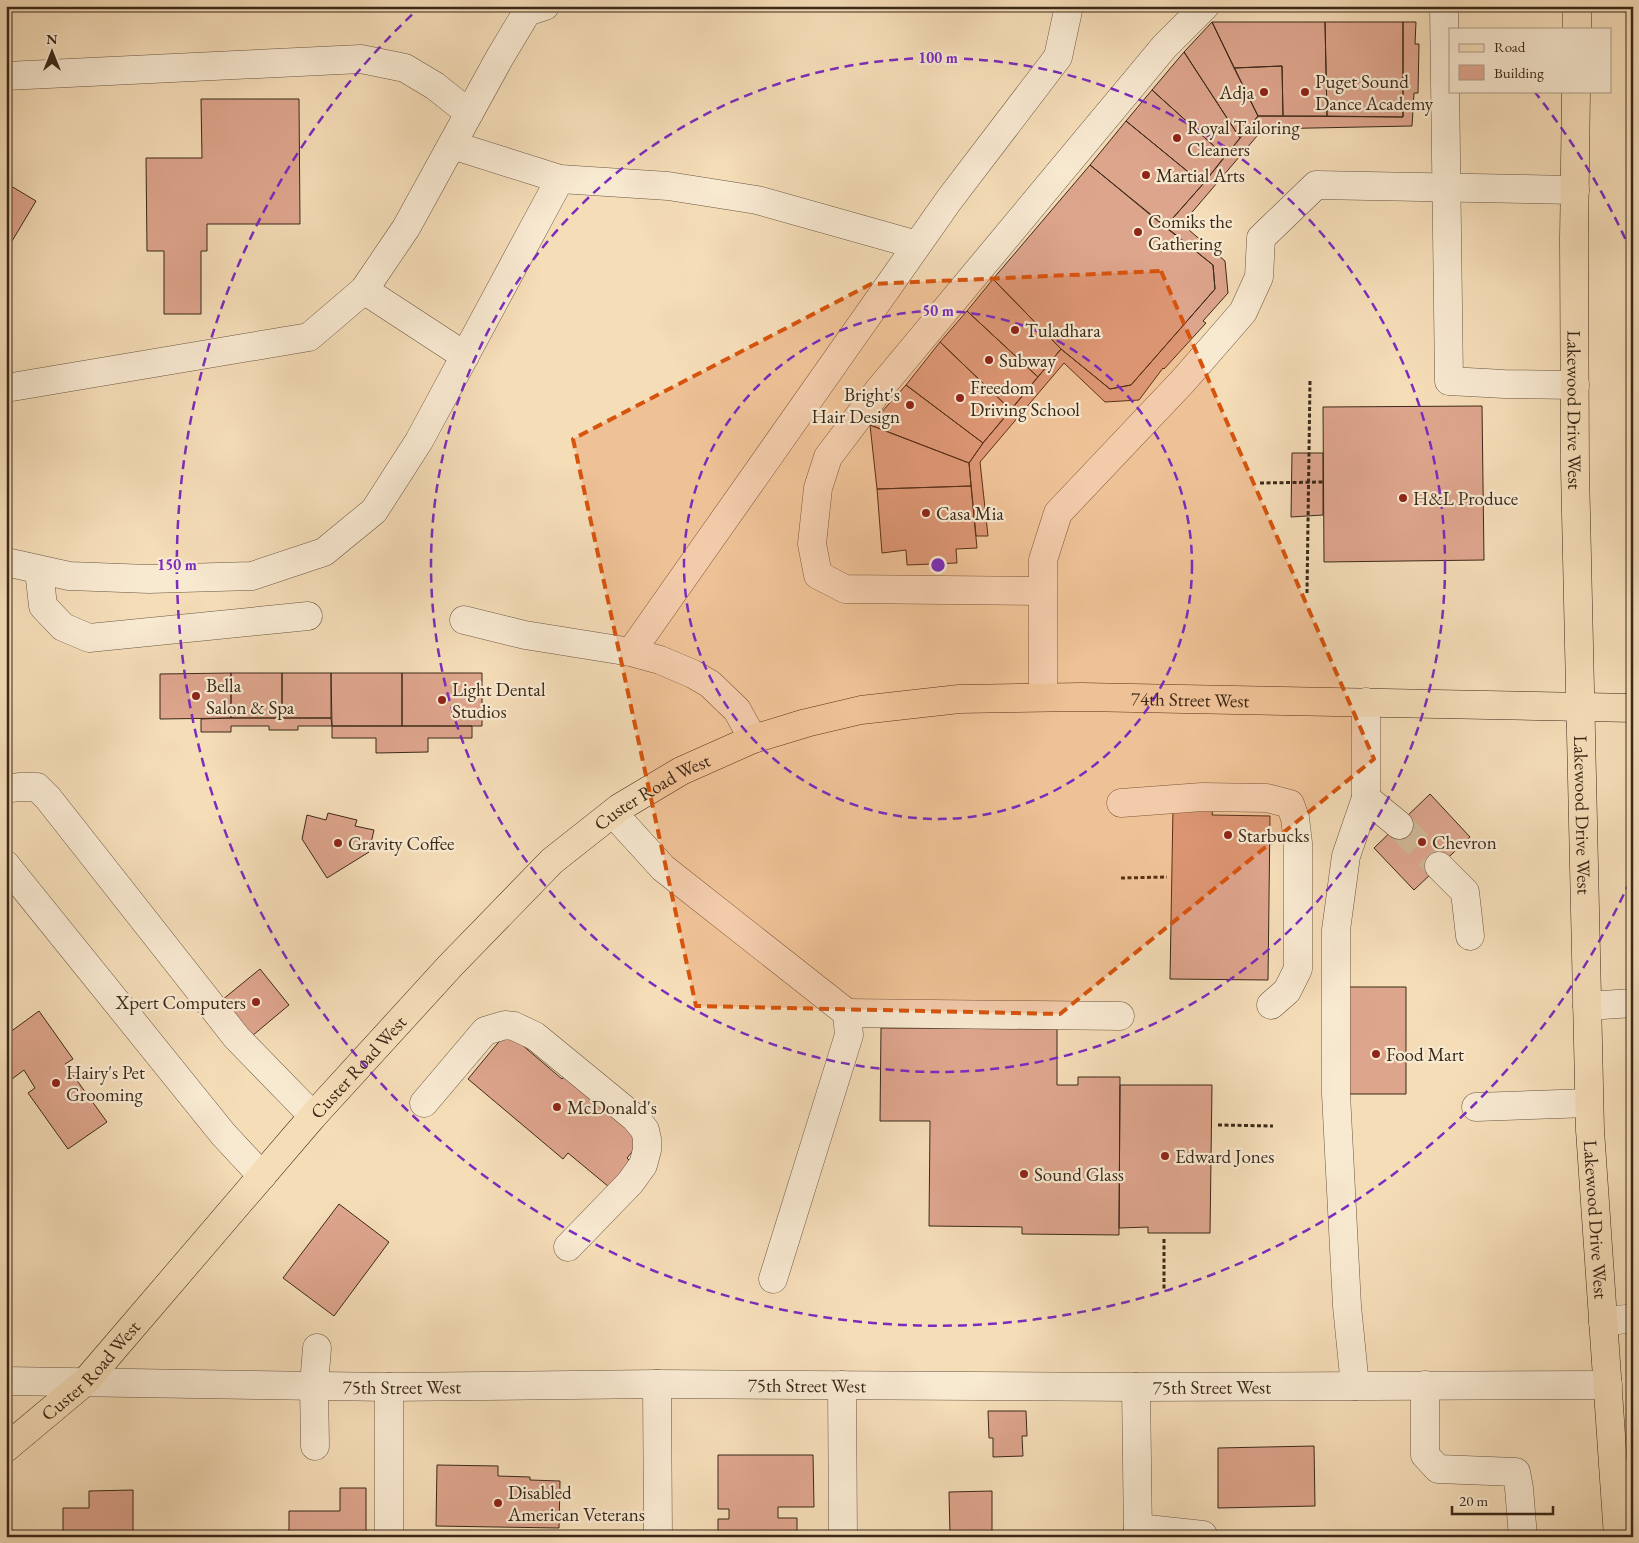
<svg xmlns="http://www.w3.org/2000/svg" width="1639" height="1543" font-family="'EB Garamond',serif">
  <style>
    .green { fill: #bcc18f; stroke: #7c7554 }
    .building { fill: #dea58d; stroke: #3b2919 }
    .lines { fill: none; stroke-linecap: round; stroke-linejoin: round }
    .minor-tunnel { stroke: #d0b998; stroke-width: 28; stroke-dasharray: 28 14; stroke-linecap: butt }
    .minor-casing { stroke: #6a5641; stroke-width: 29 }
    .major-casing { stroke: #3b2919; stroke-width: 29 }
    .path { stroke: #3b2919; stroke-width: 3; stroke-dasharray: 4 2.5; stroke-linecap: butt }
    .minor { stroke: #f8e9d1; stroke-width: 28 }
    .major { stroke: #f5ddb8; stroke-width: 28 }
    .marked { fill: #d7540d; fill-opacity: 0.2; stroke: #d7540d; stroke-width: 4; stroke-dasharray: 10 6; stroke-linejoin: round }
    .ring { fill: none; stroke: #7b2cbf; stroke-width: 2.5; stroke-dasharray: 9 6 }
    .poi-dot { fill: #8f2418; stroke: #f8e9d1; stroke-width: 2 }
    .labels { text-anchor: middle; stroke-width: 4.5; stroke-linejoin: round; paint-order: stroke }
    .poi-label { font-size: 19px; fill: #3b2919; stroke: #f8e9d1; text-anchor: start }
    .street-label { font-size: 19px; fill: #3b2919; stroke: #f8e9d1 }
    .centre { fill: #7b2cbf; stroke: #f8e9d1; stroke-width: 2.5 }
    .ring-label { font-size: 15px; text-anchor: middle; font-weight: bold; fill: #7b2cbf; stroke: #f8e9d1; stroke-width: 4.5; stroke-linejoin: round; paint-order: stroke }
  </style>
  <rect width="100%" height="100%" fill="#f5ddb8"/>
  <filter id="stains"><feTurbulence type="fractalNoise" baseFrequency=".004" numOctaves="4"/><feColorMatrix values="0 0 0 0 .2 0 0 0 0 .09 0 0 0 0 .02 0 0 0 .5 -.17"/></filter>
  <radialGradient id="worn" r=".72"><stop offset=".6" stop-color="#630" stop-opacity="0"/><stop offset="1" stop-color="#630" stop-opacity=".3"/></radialGradient>
  <path class="green" d="M 1633,447 L 1633,633 L 1628,621 Z"/>
  <path class="building" d="M 1212,22 L 1258,116 L 1240,138 L 1184,52 Z
    M 1212,22 L 1325,22 L 1327,116 L 1283,116 L 1282,66 L 1234,68 Z
    M 1325,22 L 1403,22 L 1403,117 L 1327,116 Z
    M 1403,22 L 1416,22 L 1415,44 L 1419,44 L 1418,93 L 1414,93 L 1412,126 L 1263,129 L 1182,224 L 1225,261 L 1228,293 L 1203,321 L 1206,323 L 1164,369 L 1163,368 L 1139,400 L 1105,402 L 1064,363 L 980,462 L 988,536 L 976,536 L 969,463 L 983,443 L 1061,349 L 1110,389 L 1131,385 L 1215,289 L 1213,265 L 1165,227 L 1203,184 L 1258,116 L 1403,117 Z
    M 1184,52 L 1240,138 L 1225,156 L 1152,90 Z
    M 1282,66 L 1283,116 L 1258,116 L 1234,68 Z
    M 1152,90 L 1225,156 L 1203,184 L 1126,121 Z
    M 201,99 L 299,99 L 300,224 L 207,224 L 207,251 L 201,251 L 201,314 L 164,314 L 164,251 L 147,251 L 146,158 L 202,158 Z
    M 1126,121 L 1203,184 L 1165,227 L 1090,165 Z
    M 1090,165 L 1213,265 L 1215,289 L 1131,385 L 1110,389 L 1061,349 L 993,279 Z
    M 6,183 L 36,201 L 6,251 Z
    M 993,279 L 1061,349 L 1038,377 L 967,311 Z
    M 967,311 L 1038,377 L 1011,410 L 940,342 Z
    M 940,342 L 1011,410 L 983,443 L 906,385 Z
    M 906,385 L 983,443 L 969,463 L 870,425 Z
    M 1482,406 L 1484,560 L 1324,562 L 1323,407 Z
    M 870,425 L 969,463 L 971,486 L 877,489 Z
    M 1292,453 L 1323,453 L 1323,515 L 1291,517 Z
    M 971,486 L 977,548 L 956,549 L 957,563 L 907,565 L 906,550 L 882,553 L 877,489 Z
    M 231,673 L 231,718 L 160,719 L 160,674 Z
    M 231,673 L 282,673 L 282,718 L 231,718 Z
    M 282,673 L 331,673 L 331,718 L 282,718 Z
    M 331,673 L 402,673 L 402,726 L 332,726 Z
    M 402,673 L 482,673 L 482,726 L 402,726 Z
    M 231,718 L 331,718 L 332,726 L 298,726 L 298,730 L 269,730 L 269,726 L 231,726 L 231,732 L 201,732 L 201,719 Z
    M 332,726 L 472,726 L 472,738 L 428,738 L 428,752 L 376,753 L 376,738 L 332,738 Z
    M 1430,794 L 1470,837 L 1414,890 L 1374,848 Z
    M 1173,807 L 1213,808 L 1212,815 L 1270,816 L 1268,980 L 1170,979 Z
    M 328,813 L 357,820 L 355,826 L 374,830 L 369,852 L 327,878 L 302,839 L 307,815 L 326,820 Z
    M 260,969 L 289,1005 L 252,1036 L 222,1000 Z
    M 1346,987 L 1406,987 L 1406,1094 L 1346,1094 Z
    M 39,1011 L 73,1059 L 65,1064 L 107,1122 L 68,1149 L 28,1093 L 35,1088 L 24,1070 L 12,1079 L 6,1070 L 6,1035 Z
    M 881,1028 L 1057,1029 L 1057,1085 L 1078,1085 L 1078,1077 L 1120,1077 L 1119,1235 L 1022,1234 L 1022,1227 L 929,1226 L 930,1121 L 880,1121 Z
    M 507,1032 L 562,1079 L 569,1071 L 646,1135 L 627,1158 L 631,1162 L 609,1187 L 568,1153 L 563,1159 L 468,1079 Z
    M 1120,1085 L 1212,1085 L 1210,1233 L 1148,1233 L 1148,1227 L 1119,1228 Z
    M 339,1204 L 389,1242 L 334,1316 L 283,1278 Z
    M 988,1411 L 1026,1411 L 1027,1436 L 1022,1436 L 1023,1456 L 993,1457 L 993,1438 L 989,1438 Z
    M 1314,1446 L 1315,1506 L 1218,1508 L 1218,1448 Z
    M 718,1455 L 813,1455 L 814,1507 L 778,1507 L 778,1518 L 797,1518 L 797,1537 L 718,1537 L 718,1519 L 729,1519 L 729,1509 L 718,1509 Z
    M 437,1465 L 498,1466 L 498,1476 L 530,1477 L 530,1480 L 560,1481 L 559,1528 L 436,1526 Z
    M 340,1488 L 366,1488 L 366,1537 L 289,1537 L 289,1511 L 340,1511 Z
    M 133,1490 L 133,1537 L 63,1537 L 63,1508 L 89,1508 L 89,1491 Z
    M 992,1491 L 992,1533 L 950,1533 L 949,1492 Z
    M 1055,1532 L 1055,1537 L 987,1537 L 987,1533 Z
    M 1465,1534 L 1465,1537 L 1389,1537 L 1389,1535 Z"/>
  <g class="lines">
    <path class="minor-tunnel" d="M 1399,825 L 1439,866"/>
    <defs>
      <g id="minor">
        <path d="M 1444,6 L 1449,381 L 1504,384 L 1575,385"/>
        <path d="M 6,76 L 361,59 L 405,68 L 435,86 L 469,113"/>
        <path d="M 452,145 L 560,179 L 668,186 L 757,200 L 917,245"/>
        <path d="M 364,290 L 465,356"/>
        <path d="M 6,388 L 309,337 L 364,290 L 406,228 L 500,57 L 527,12 L 545,6"/>
        <path d="M 6,562 L 69,576 L 149,579 L 252,576 L 324,552 L 374,511 L 419,441 L 560,179"/>
        <path d="M 39,570 L 43,606 L 63,627 L 89,638 L 308,616"/>
        <path d="M 1042,591 L 845,589 L 818,575 L 812,544 L 818,488 L 828,457 L 878,391 L 1164,47 L 1205,6"/>
        <path d="M 464,620 L 525,635 L 631,652 L 660,660 L 693,674 L 710,684 L 737,710 L 753,739"/>
        <path d="M 631,652 L 949,200 L 1058,57 L 1069,6"/>
        <path d="M 1043,697 L 1043,560 L 1058,513 L 1183,381 L 1243,312 L 1259,277 L 1261,238 L 1316,185 L 1575,190"/>
        <path d="M 1366,702 L 1366,798 L 1399,825"/>
        <path d="M 6,789 L 19,787 L 37,787 L 48,798 L 237,1038 L 313,1116"/>
        <path d="M 1121,803 L 1202,797 L 1267,798 L 1290,804 L 1295,818 L 1298,843 L 1298,969 L 1287,991 L 1271,1005"/>
        <path d="M 613,813 L 663,868 L 847,1013 L 849,1035 L 773,1279"/>
        <path d="M 6,865 L 223,1134 L 262,1176"/>
        <path d="M 1439,866 L 1465,892 L 1470,936"/>
        <path d="M 1587,1006 L 1633,1003"/>
        <path d="M 847,1013 L 1120,1016"/>
        <path d="M 424,1103 L 485,1031 L 505,1025 L 514,1026 L 535,1036 L 635,1118 L 645,1130 L 647,1139 L 647,1150 L 643,1165 L 630,1183 L 568,1247"/>
        <path d="M 1476,1107 L 1589,1103"/>
        <path d="M 1603,1322 L 1633,1318"/>
        <path id="s1" d="M 6,1381 L 389,1387 L 657,1384 L 1136,1387 L 1608,1385"/>
        <path d="M 657,1384 L 658,1537"/>
        <path d="M 842,1385 L 843,1537"/>
        <path d="M 1425,1385 L 1425,1455 L 1438,1469 L 1516,1472 L 1519,1488 L 1523,1537"/>
        <path d="M 1355,1386 L 1347,1306 L 1336,1094 L 1336,930 L 1346,856 L 1366,798"/>
        <path d="M 389,1387 L 389,1537"/>
        <path d="M 1136,1387 L 1138,1537"/>
        <path d="M 315,1446 L 314,1385 L 317,1348"/>
        <path d="M 1138,1528 L 1203,1535 L 1203,1537"/>
      </g>
      <g id="major">
        <path d="M 1577,29 L 1577,6"/>
        <path id="s2" d="M 1576,91 L 1574,239 L 1575,469 L 1590,1130 L 1618,1537"/>
        <path id="s3" d="M 6,1448 L 86,1381 L 313,1116 L 450,966 L 552,861 L 619,808 L 681,771 L 753,739 L 806,723 L 861,710 L 959,699 L 1082,697 L 1633,708"/>
      </g>
    </defs>
    <use href="#minor" class="minor-casing"/>
    <use href="#major" class="major-casing"/>
    <path class="path" d="M 1260,483 L 1323,482
      M 1307,593 L 1310,381
      M 1121,878 L 1167,877
      M 1218,1125 L 1273,1126
      M 1164,1239 L 1164,1290"/>
    <use href="#minor" class="minor"/>
    <use href="#major" class="major"/>
  </g>
  <path class="marked" d="M 1161,271 L 1374,759 L 1060,1014 L 696,1006 L 573,439 L 871,284 Z"/>
  <g class="ring">
    <circle cx="938" cy="565" r="254"/>
    <circle cx="938" cy="565" r="507"/>
    <path d="M1630 881A761 761 0 1 1 419 8M1534 91A761 761 0 0 1 1630 249"/>
  </g>
  <g class="poi-dot">
    <circle cx="1264" cy="92" r="5"/>
    <circle cx="1305" cy="92" r="5"/>
    <circle cx="1177" cy="138" r="5"/>
    <circle cx="1146" cy="175" r="5"/>
    <circle cx="1138" cy="232" r="5"/>
    <circle cx="1015" cy="330" r="5"/>
    <circle cx="989" cy="360" r="5"/>
    <circle cx="960" cy="398" r="5"/>
    <circle cx="910" cy="405" r="5"/>
    <circle cx="1403" cy="498" r="5"/>
    <circle cx="926" cy="513" r="5"/>
    <circle cx="196" cy="696" r="5"/>
    <circle cx="442" cy="700" r="5"/>
    <circle cx="1228" cy="835" r="5"/>
    <circle cx="1422" cy="842" r="5"/>
    <circle cx="338" cy="843" r="5"/>
    <circle cx="256" cy="1002" r="5"/>
    <circle cx="1376" cy="1054" r="5"/>
    <circle cx="56" cy="1083" r="5"/>
    <circle cx="557" cy="1107" r="5"/>
    <circle cx="1165" cy="1156" r="5"/>
    <circle cx="1024" cy="1174" r="5"/>
    <circle cx="498" cy="1503" r="5"/>
  </g>
  <g class="labels">
    <g class="poi-label">
      <text x="1315" y="88">Puget Sound<tspan x="1315" dy="22">Dance Academy</tspan></text>
      <text x="1254" y="99" text-anchor="end">Adja</text>
      <text x="1187" y="134">Royal Tailoring<tspan x="1187" dy="22">Cleaners</tspan></text>
      <text x="1156" y="182">Martial Arts</text>
      <text x="1148" y="228">Comiks the<tspan x="1148" dy="22">Gathering</tspan></text>
      <text x="1025" y="337">Tuladhara</text>
      <text x="999" y="367">Subway</text>
      <text x="970" y="394">Freedom<tspan x="970" dy="22">Driving School</tspan></text>
      <text x="900" y="401" text-anchor="end">Bright's<tspan x="900" dy="22">Hair Design</tspan></text>
      <text x="1413" y="505">H&amp;L Produce</text>
      <text x="936" y="520">Casa Mia</text>
      <text x="206" y="692">Bella<tspan x="206" dy="22">Salon &amp; Spa</tspan></text>
      <text x="452" y="696">Light Dental<tspan x="452" dy="22">Studios</tspan></text>
      <text x="1238" y="842">Starbucks</text>
      <text x="1432" y="849">Chevron</text>
      <text x="348" y="850">Gravity Coffee</text>
      <text x="246" y="1009" text-anchor="end">Xpert Computers</text>
      <text x="1386" y="1061">Food Mart</text>
      <text x="66" y="1079">Hairy's Pet<tspan x="66" dy="22">Grooming</tspan></text>
      <text x="567" y="1114">McDonald's</text>
      <text x="1175" y="1163">Edward Jones</text>
      <text x="1034" y="1181">Sound Glass</text>
      <text x="508" y="1499">Disabled<tspan x="508" dy="22">American Veterans</tspan></text>
    </g>
    <g class="street-label">
      <text dy="7" stroke="none"><textPath href="#s2" startOffset="319">Lakewood Drive West</textPath></text>
      <text dy="7" stroke="none"><textPath href="#s3" startOffset="1481">74th Street West</textPath></text>
      <text dy="7" stroke="none"><textPath href="#s3" startOffset="925">Custer Road West</textPath></text>
      <text dy="7" stroke="none"><textPath href="#s2" startOffset="724">Lakewood Drive West</textPath></text>
      <text dy="7" stroke="none"><textPath href="#s3" startOffset="520">Custer Road West</textPath></text>
      <text dy="7" stroke="none"><textPath href="#s2" startOffset="1129">Lakewood Drive West</textPath></text>
      <text dy="7" stroke="none"><textPath href="#s3" startOffset="115">Custer Road West</textPath></text>
      <text dy="7" stroke="none"><textPath href="#s1" startOffset="801">75th Street West</textPath></text>
      <text dy="7" stroke="none"><textPath href="#s1" startOffset="396">75th Street West</textPath></text>
      <text dy="7" stroke="none"><textPath href="#s1" startOffset="1206">75th Street West</textPath></text>
    </g>
  </g>
  <circle cx="938" cy="565" r="8" class="centre"/>
  <g class="ring-label">
    <text x="938" y="63">100 m</text>
    <text x="938" y="316">50 m</text>
    <text x="177" y="570">150 m</text>
  </g>
  <rect width="1639" height="1543" fill="none" stroke="#f5ddb8" stroke-width="25"/>
  <rect x="8" y="8" width="1624" height="1528" fill="none" stroke="#3b2919" stroke-width="2.5"/>
  <rect x="12" y="12" width="1614" height="1518" fill="none" stroke="#3b2919"/>
  <rect x="1449" y="28" width="162" height="65" fill="#f8e9d1" stroke="#ac9c87"/>
  <rect x="1459" y="44" width="25" height="8" fill="#f5ddb8" stroke="#ac9c87"/>
  <text x="1494" y="52" font-size="15" fill="#3b2919">Road</text>
  <rect x="1459" y="65" width="25" height="15" fill="#dea58d" stroke="#ac9c87"/>
  <text x="1494" y="78" font-size="15" fill="#3b2919">Building</text>
  <g transform="translate(52 52)" stroke="#f8e9d1" stroke-width="4" paint-order="stroke">
  <path d="M0-4L9 19L0 12L-9 19Z" fill="#3b2919"/>
  <text y="-8" font-size="14" font-weight="bold" text-anchor="middle" fill="#3b2919">N</text>
  </g>
  <path d="M1452 1506v8h101v-8" fill="none" stroke="#3b2919" stroke-width="2.5"/>
  <text x="1459" y="1506" font-size="15" fill="#3b2919" stroke="#f8e9d1" stroke-width="4" paint-order="stroke">20 m</text>
  <rect width="100%" height="100%" filter="url(#stains)"/>
  <rect width="100%" height="100%" fill="url(#worn)"/>
</svg>
